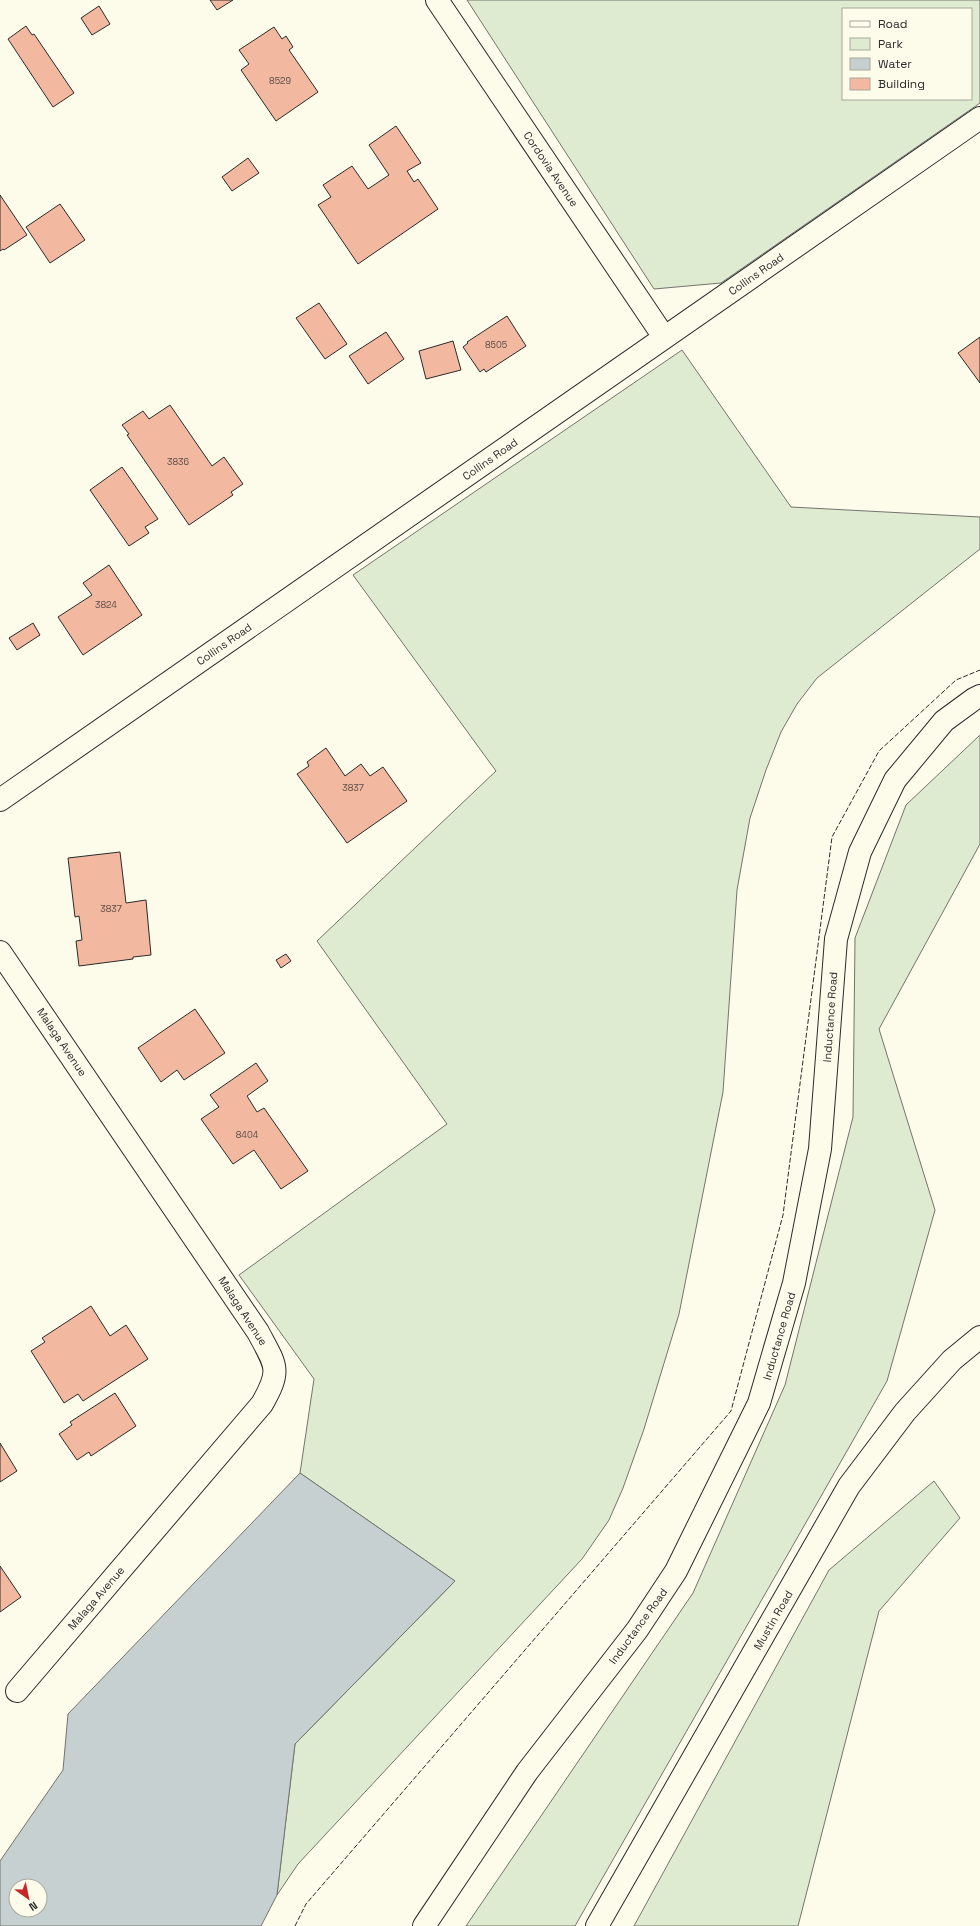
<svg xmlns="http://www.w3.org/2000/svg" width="980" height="1926" font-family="'Space Grotesk',sans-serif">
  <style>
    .green { fill: #deebd1; stroke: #74746e; fill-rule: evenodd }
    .water { fill: #c7d0d0; stroke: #74746e; fill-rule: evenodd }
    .building { fill: #f2b8a0; stroke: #2b2b2b }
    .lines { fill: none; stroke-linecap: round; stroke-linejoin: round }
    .street-casing { stroke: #2b2b2b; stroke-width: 24 }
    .street { stroke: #fdfbea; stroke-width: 22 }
    .fence { stroke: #2b2b2b; stroke-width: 1; stroke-dasharray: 5 2; stroke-linecap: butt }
    .labels { text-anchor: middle; stroke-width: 3; stroke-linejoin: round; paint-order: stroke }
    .number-label { font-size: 9px; fill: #5d4e48 }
    .street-label { font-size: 11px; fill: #2b2b2b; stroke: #fdfbea }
  </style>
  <rect width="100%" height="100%" fill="#fdfbea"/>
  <path class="green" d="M 467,0 L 980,0 L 980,103 L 721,283 L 654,289 ZM 843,9 L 971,9 L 971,99 L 843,99 Z
    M 682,350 L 791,507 L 980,517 L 980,549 L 817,678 L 797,704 L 781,732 L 766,770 L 750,818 L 737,890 L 723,1092 L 679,1314 L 644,1429 L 623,1488 L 609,1520 L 582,1559 L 298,1864 L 277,1895 L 295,1744 L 455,1581 L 300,1473 L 314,1379 L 239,1275 L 447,1124 L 317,941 L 496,771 L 353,575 Z
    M 980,735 L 980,844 L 879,1029 L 935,1210 L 887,1381 L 575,1926 L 466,1926 L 693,1593 L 785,1385 L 853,1117 L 855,938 L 906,805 Z
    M 934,1481 L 960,1518 L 879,1611 L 798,1926 L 634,1926 L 829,1570 Z"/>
  <path class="water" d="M 300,1473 L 455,1581 L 295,1744 L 277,1895 L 261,1926 L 0,1926 L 0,1861 L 63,1770 L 68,1714 ZM 16,1886 L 40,1886 L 40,1910 L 16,1910 Z"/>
  <path class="building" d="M 210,0 L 233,0 L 217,10 Z
    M 99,6 L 110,24 L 92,35 L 81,18 Z
    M 26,26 L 32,35 L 34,34 L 74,93 L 53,107 L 8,39 Z
    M 274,27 L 282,39 L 286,36 L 293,47 L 289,50 L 318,92 L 276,121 L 241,70 L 249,64 L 239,50 Z
    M 396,126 L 421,163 L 407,171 L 414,182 L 418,179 L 438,209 L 358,264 L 318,205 L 331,197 L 323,185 L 352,166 L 368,189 L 389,175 L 369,145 Z
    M 248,158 L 259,173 L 232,191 L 222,177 Z
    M 0,195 L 27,235 L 4,250 L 3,249 L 0,251 Z
    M 60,204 L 85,240 L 50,263 L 26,227 Z
    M 319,303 L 347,344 L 325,359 L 296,318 Z
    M 507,316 L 526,346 L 486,372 L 484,369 L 480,372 L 463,347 L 468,343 L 467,342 Z
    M 386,332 L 404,359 L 368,384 L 349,356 Z
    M 980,337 L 980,383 L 958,353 Z
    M 453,341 L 461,370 L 426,379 L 419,351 Z
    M 170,405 L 212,466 L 224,457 L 243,484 L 231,492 L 233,495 L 189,525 L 127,435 L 129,434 L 122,425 L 143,411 L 149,419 Z
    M 122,467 L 158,519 L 145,527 L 149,533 L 129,546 L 90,490 Z
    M 109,565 L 142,615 L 83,655 L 58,617 L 92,595 L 83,583 Z
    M 33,623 L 40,635 L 17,650 L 9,638 Z
    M 326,748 L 345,776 L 361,764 L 370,776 L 383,767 L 407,801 L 347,843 L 297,774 L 309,766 L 307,762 Z
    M 120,852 L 126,903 L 146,900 L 151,955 L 133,957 L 133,959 L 79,966 L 76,941 L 82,940 L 79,916 L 75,917 L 68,858 Z
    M 286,954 L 291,961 L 281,968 L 276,960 Z
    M 195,1009 L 225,1053 L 184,1080 L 177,1070 L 161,1082 L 138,1048 Z
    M 256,1063 L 268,1081 L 247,1096 L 257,1112 L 264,1108 L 308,1171 L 281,1189 L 254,1150 L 233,1164 L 201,1119 L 219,1107 L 210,1095 Z
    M 91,1306 L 110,1336 L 126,1325 L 148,1359 L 83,1401 L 78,1394 L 64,1403 L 31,1351 L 45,1342 L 42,1338 Z
    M 115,1393 L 136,1426 L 91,1456 L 89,1452 L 77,1460 L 59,1434 L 72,1425 L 70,1422 Z
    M 0,1443 L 17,1471 L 0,1482 Z
    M 0,1566 L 21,1597 L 0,1612 Z"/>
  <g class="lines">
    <defs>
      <path id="street" d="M 437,0 L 664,337
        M 0,800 L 980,118
        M 0,952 L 258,1332 C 276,1366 282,1369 262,1404 L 17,1691
        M 424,1926 L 527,1772 L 637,1630 L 676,1571 L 759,1403 L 794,1283 L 820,1149 L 836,939 L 860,852 L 895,780 L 944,721 L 974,699 L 980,696
        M 597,1926 L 849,1486 L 905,1412 L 952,1360 L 980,1337"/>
    </defs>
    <use href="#street" class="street-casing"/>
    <use href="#street" class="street"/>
    <path class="fence" d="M 295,1926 L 306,1904 L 731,1411 L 783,1215 L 832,837 L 879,751 L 956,680 L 980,670"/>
  </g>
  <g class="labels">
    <g class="number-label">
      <text x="280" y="84">8529</text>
      <text x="496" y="348">8505</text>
      <text x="178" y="465">3836</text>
      <text x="106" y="608">3824</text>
      <text x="353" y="791">3837</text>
      <text x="111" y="912">3837</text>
      <text x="247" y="1138">8404</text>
    </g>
    <g class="street-label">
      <text transform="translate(551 169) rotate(56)" y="4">Cordovia Avenue</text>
      <text transform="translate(756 274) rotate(-35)" y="4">Collins Road</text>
      <text transform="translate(490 459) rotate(-35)" y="4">Collins Road</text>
      <text transform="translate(224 644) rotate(-35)" y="4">Collins Road</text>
      <text transform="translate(830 1017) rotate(-86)" y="4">Inductance Road</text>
      <text transform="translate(62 1042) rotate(56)" y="4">Malaga Avenue</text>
      <text transform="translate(243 1311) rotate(57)" y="4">Malaga Avenue</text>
      <text transform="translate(779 1336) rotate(-74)" y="4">Inductance Road</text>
      <text transform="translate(96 1598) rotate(-49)" y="4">Malaga Avenue</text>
      <text transform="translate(773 1620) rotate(-60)" y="4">Mustin Road</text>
      <text transform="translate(638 1626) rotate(-54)" y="4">Inductance Road</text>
    </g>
  </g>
  <rect x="842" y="8" width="130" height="92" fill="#fdfbea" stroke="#a9a89e"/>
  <rect x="850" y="21" width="20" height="6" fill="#fdfbea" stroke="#a9a89e"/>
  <text x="878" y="28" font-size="12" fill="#2b2b2b">Road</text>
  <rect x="850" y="38" width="20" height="12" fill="#deebd1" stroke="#a9a89e"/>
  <text x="878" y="48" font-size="12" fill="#2b2b2b">Park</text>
  <rect x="850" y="58" width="20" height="12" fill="#c7d0d0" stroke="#a9a89e"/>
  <text x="878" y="68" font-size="12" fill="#2b2b2b">Water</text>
  <rect x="850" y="78" width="20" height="12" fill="#f2b8a0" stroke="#a9a89e"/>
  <text x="878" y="88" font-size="12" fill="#2b2b2b">Building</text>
  <g transform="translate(28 1898) rotate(147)"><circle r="19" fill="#fdfbea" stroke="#a9a89e"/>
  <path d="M0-3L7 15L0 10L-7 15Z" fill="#c62828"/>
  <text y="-6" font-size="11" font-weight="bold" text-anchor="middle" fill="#2b2b2b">N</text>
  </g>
</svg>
